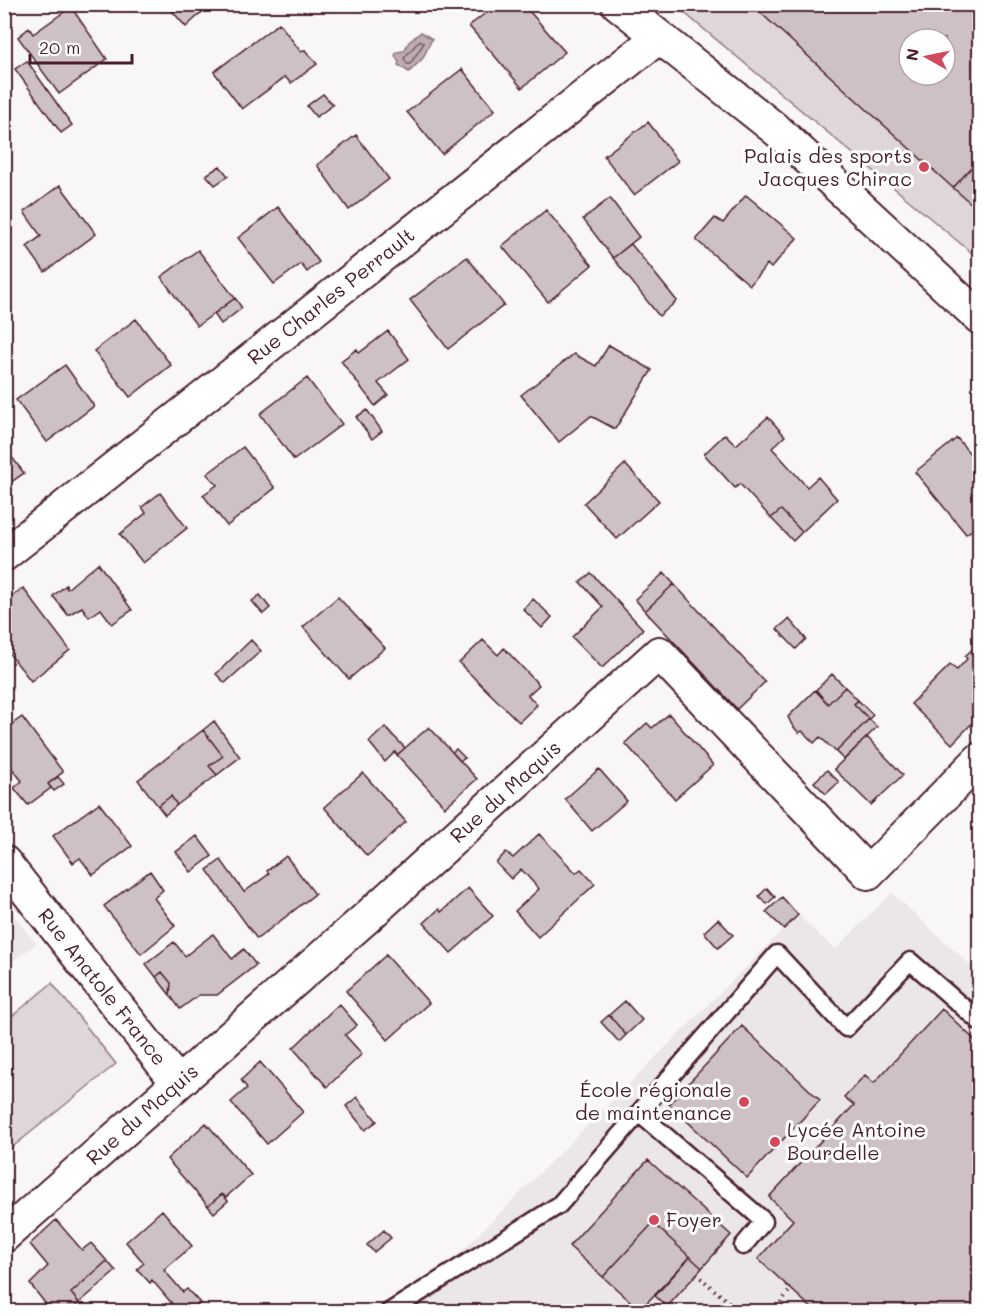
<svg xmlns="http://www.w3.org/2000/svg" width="984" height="1316" font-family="Mali,sans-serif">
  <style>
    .built { fill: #ebe6e8 }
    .green { fill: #ded6d9; stroke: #947a82; stroke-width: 1.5; fill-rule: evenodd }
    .water { fill: #bdadb0; stroke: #8f747b; stroke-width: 1.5 }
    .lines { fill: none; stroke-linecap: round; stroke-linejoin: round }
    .shore { stroke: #785860; stroke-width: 1.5 }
    .building { fill: #cdc1c4; stroke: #4a1f2b; stroke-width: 1.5; fill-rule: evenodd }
    .service-casing { stroke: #4a1f2b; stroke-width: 21 }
    .minor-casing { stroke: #4a1f2b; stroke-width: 36 }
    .path { stroke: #4a1f2b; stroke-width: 4; stroke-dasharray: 1.5 4.5; stroke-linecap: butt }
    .service { stroke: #fff; stroke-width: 16 }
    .minor { stroke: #fff; stroke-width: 32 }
    .poi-dot { fill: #d1495b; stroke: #fff; stroke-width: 2 }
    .labels { text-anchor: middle; stroke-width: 6; stroke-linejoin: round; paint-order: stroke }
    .poi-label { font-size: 20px; fill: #4a1f2b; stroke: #fff; text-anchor: end }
    .street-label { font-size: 20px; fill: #4a1f2b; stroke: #fff }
  </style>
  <rect width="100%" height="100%" fill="#f8f6f7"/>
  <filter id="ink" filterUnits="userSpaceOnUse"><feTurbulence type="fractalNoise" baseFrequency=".0167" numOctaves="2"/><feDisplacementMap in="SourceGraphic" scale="12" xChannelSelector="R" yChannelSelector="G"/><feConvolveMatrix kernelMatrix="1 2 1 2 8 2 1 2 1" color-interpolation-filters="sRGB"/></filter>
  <g filter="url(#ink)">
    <path class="built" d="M 892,893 L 979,973 L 979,1311 L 401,1312 L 798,915 L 835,950 Z
      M 5,904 L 36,944 L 5,967 L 4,967 Z"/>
    <path class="green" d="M 675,5 L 979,5 L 979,259 ZM 909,39 L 945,39 L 945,75 L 909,75 Z
      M 52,983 L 116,1064 L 5,1153 L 5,1022 Z"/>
    <path class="water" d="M 421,32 L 432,39 L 431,41 L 423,58 L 409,72 L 398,65 L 399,62 L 395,56 L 397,52 L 404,51 L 409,42 Z"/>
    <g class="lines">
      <path class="shore" d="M 420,40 L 424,43 L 410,64 L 407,64 L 404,58 Z"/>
    </g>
    <path class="building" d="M 166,4 L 195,4 L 202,12 L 186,27 Z
      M 497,4 L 523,4 L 565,52 L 522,88 L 469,26 Z
      M 751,4 L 980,4 L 980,158 L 953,188 ZM 909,39 L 945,39 L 945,75 L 909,75 Z
      M 71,7 L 107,59 L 59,94 L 18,37 L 29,28 L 33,34 Z
      M 279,23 L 301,52 L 305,50 L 317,64 L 291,83 L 285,77 L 242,109 L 214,72 Z
      M 27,61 L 72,125 L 61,133 L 15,69 Z
      M 462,69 L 495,110 L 442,154 L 407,112 Z
      M 323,94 L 333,105 L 316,117 L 307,106 Z
      M 648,122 L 678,161 L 634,195 L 604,156 Z
      M 356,135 L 389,179 L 349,210 L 317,165 Z
      M 980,158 L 980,211 L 953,188 Z
      M 220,166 L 228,176 L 215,185 L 206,175 Z
      M 60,185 L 96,234 L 45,272 L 27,247 L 41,236 L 24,212 Z
      M 746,195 L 797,238 L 771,268 L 767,264 L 750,285 L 696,240 L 715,218 L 723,223 Z
      M 610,198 L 639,237 L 613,258 L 583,219 Z
      M 278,207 L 319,262 L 307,272 L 301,264 L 274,284 L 238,238 Z
      M 546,210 L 592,265 L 548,302 L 502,246 Z
      M 631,244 L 677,301 L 659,316 L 613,258 Z
      M 198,250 L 235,298 L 197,326 L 161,277 Z
      M 467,257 L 504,305 L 448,349 L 410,300 Z
      M 235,298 L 242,308 L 221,324 L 214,314 Z
      M 136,319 L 171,365 L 130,397 L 94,351 Z
      M 388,331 L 409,359 L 378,383 L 388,395 L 375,406 L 341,361 L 357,349 L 359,353 Z
      M 609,345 L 652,370 L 615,429 L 591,416 L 559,442 L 521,395 L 574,354 L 596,366 Z
      M 65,365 L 94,406 L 47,442 L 16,400 Z
      M 307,378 L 342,424 L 294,460 L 260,414 Z
      M 367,410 L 382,431 L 372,439 L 356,417 Z
      M 768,417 L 785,436 L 772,448 L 807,487 L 818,477 L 837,499 L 802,532 L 781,510 L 771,518 L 740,484 L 735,488 L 704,454 L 725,434 L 736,445 Z
      M 957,438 L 980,466 L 980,524 L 966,534 L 915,472 Z
      M 4,447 L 24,473 L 4,487 Z
      M 243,447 L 275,488 L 227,526 L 203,495 L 217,485 L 207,474 Z
      M 625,464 L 659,501 L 617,539 L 584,503 Z
      M 160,493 L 187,528 L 143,563 L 120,534 L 146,513 L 142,507 Z
      M 781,510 L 802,532 L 793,541 L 771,518 Z
      M 98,563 L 132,610 L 112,624 L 101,609 L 89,617 L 82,607 L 68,615 L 53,596 L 66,585 L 67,589 Z
      M 591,573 L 643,629 L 602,668 L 572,637 L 603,607 L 580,582 Z
      M 664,573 L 674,584 L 645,611 L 635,599 Z
      M 674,584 L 765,682 L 737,709 L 645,611 Z
      M 23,588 L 70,650 L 31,681 L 4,647 L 4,602 Z
      M 260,595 L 270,608 L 263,614 L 252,601 Z
      M 338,597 L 385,648 L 349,679 L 303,627 Z
      M 533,599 L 552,617 L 542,628 L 523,609 Z
      M 789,619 L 806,639 L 796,649 L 777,629 Z
      M 251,640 L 261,651 L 225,683 L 216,674 Z
      M 483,640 L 498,655 L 504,648 L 539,685 L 528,695 L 537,705 L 519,722 L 459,663 Z
      M 980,642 L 980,715 L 952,744 L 911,704 L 950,665 L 957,670 L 967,659 L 965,656 Z
      M 832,674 L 845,687 L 828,704 L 816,690 Z
      M 845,687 L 858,700 L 854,704 L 869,719 L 836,752 L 820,737 L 814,743 L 802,731 L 799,733 L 792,725 L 788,717 L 815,690 L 828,704 Z
      M 858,700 L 873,715 L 869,719 L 854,704 Z
      M 669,714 L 713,765 L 675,799 L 625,743 L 647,723 L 652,728 Z
      M 22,717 L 63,772 L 48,784 L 51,788 L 28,805 L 14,788 L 22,781 L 4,758 L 4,730 Z
      M 869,719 L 877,727 L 844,760 L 836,752 Z
      M 214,721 L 240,757 L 217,775 L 209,766 L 223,756 L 203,730 Z
      M 385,727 L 405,748 L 397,755 L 395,752 L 385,762 L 369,742 Z
      M 429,727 L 477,779 L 445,807 L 397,755 Z
      M 203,730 L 223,756 L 209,766 L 217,775 L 177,805 L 171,796 L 158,806 L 138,780 Z
      M 867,737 L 903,775 L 871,805 L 834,769 Z
      M 456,749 L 465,758 L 460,761 L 452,752 Z
      M 599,769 L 627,801 L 592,831 L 565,799 Z
      M 827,770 L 839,782 L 826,794 L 814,782 Z
      M 363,773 L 406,822 L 367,856 L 324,807 Z
      M 58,777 L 64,784 L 54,791 L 48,784 Z
      M 171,796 L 177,805 L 165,815 L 158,806 Z
      M 99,803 L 132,846 L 93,875 L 80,858 L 73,863 L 53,836 Z
      M 539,834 L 576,873 L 581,869 L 595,884 L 538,937 L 515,911 L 539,889 L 521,869 L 511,879 L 496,863 L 506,852 L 513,858 Z
      M 197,836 L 212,856 L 191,872 L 176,852 Z
      M 286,856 L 315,894 L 257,939 L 207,870 L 221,860 L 244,892 L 269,874 L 267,871 Z
      M 150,871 L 163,890 L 154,898 L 175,926 L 141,954 L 104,906 Z
      M 468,888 L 493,916 L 451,953 L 424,923 L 439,909 L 441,912 Z
      M 767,888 L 775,897 L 767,904 L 759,896 Z
      M 782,897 L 798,915 L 784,929 L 766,912 Z
      M 718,919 L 733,935 L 718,948 L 704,932 Z
      M 213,934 L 232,959 L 244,949 L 256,965 L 217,995 L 199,995 L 180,1009 L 170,995 L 171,983 L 162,972 L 156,977 L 146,964 L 174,942 L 185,956 Z
      M 386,955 L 429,1003 L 388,1040 L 346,991 Z
      M 162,972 L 171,983 L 170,995 L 156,977 Z
      M 625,1001 L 642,1020 L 626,1035 L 609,1015 Z
      M 339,1004 L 357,1025 L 345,1035 L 362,1054 L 327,1087 L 293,1048 Z
      M 942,1009 L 980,1045 L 980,1312 L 816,1312 L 758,1259 L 793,1220 L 769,1197 L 854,1105 L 844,1097 L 865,1075 L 874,1083 Z
      M 609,1015 L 626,1035 L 619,1042 L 601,1022 Z
      M 742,1026 L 820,1100 L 747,1178 L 669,1104 Z
      M 260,1062 L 303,1112 L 267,1144 L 231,1102 L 247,1088 L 241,1080 Z
      M 357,1097 L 377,1121 L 365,1130 L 346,1106 Z
      M 206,1123 L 251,1175 L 226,1197 L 222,1194 L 208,1206 L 167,1159 Z
      M 648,1160 L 731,1235 L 702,1268 L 653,1223 L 603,1277 L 569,1246 Z
      M 222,1194 L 228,1201 L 214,1213 L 208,1206 Z
      M 162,1210 L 192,1246 L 164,1270 L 183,1292 L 187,1289 L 200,1303 L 191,1312 L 179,1312 L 152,1280 L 150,1283 L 137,1269 L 144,1263 L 126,1242 Z
      M 56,1220 L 82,1250 L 91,1243 L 107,1261 L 71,1293 L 79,1303 L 70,1312 L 52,1312 L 30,1284 L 48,1266 L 30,1244 Z
      M 653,1223 L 690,1257 L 640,1310 L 603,1277 Z
      M 384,1230 L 391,1238 L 374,1252 L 367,1245 Z
      M 690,1257 L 702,1268 L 667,1307 L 655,1296 Z
      M 107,1261 L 116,1271 L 79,1303 L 71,1293 Z"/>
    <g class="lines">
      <defs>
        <path id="service" d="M 639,1113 L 764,1221 L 743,1246
          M 389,1312 L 559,1205 L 777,954 L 846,1028 L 910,961 L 980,1022"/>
        <g id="minor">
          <path d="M 618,4 L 779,132 L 980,318"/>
          <path id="s1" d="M 4,555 L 659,37"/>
          <path id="s2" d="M 4,862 L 177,1082"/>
          <path id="s3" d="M 4,1236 L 365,919 L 659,653 L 868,873 L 980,759"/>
        </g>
      </defs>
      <use href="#service" class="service-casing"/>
      <use href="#minor" class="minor-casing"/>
      <path class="path" d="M 696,1274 L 740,1312
        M 773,1312 L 791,1289"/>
      <use href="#service" class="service"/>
      <use href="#minor" class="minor"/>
    </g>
  </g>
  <g class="poi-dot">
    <circle cx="924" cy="167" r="6"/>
    <circle cx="744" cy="1102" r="6"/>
    <circle cx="775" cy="1142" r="6"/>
    <circle cx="654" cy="1220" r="6"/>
  </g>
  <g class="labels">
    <g class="poi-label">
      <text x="912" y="163">Palais des sports<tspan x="912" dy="23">Jacques Chirac</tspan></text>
      <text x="732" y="1097">École régionale<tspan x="732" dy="23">de maintenance</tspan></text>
      <text x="787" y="1137" text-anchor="start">Lycée Antoine<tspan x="787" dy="23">Bourdelle</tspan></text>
      <text x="666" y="1227" text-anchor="start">Foyer</text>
    </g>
    <g class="street-label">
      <text dy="7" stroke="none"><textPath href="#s1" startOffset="417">Rue Charles Perrault</textPath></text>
      <text dy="7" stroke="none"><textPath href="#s3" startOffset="670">Rue du Maquis</textPath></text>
      <text dy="7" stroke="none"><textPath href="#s2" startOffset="159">Rue Anatole France</textPath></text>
      <text dy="7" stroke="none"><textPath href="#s3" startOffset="184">Rue du Maquis</textPath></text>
    </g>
  </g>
  <rect width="984" height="1316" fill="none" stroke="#fff" stroke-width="24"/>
  <rect x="12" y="12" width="960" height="1292" fill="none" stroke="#4a1f2b" stroke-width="2" filter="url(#ink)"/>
  <g transform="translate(927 57) rotate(279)"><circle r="28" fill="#ffffff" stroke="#b7a5aa" stroke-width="1.5"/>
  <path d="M0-4.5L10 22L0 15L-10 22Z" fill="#d1495b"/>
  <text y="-9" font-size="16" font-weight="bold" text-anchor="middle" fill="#4a1f2b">N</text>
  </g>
  <path d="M30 54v9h102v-9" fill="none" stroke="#4a1f2b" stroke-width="3"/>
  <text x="39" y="54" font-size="18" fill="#4a1f2b" stroke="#ffffff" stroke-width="4.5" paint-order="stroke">20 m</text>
</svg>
